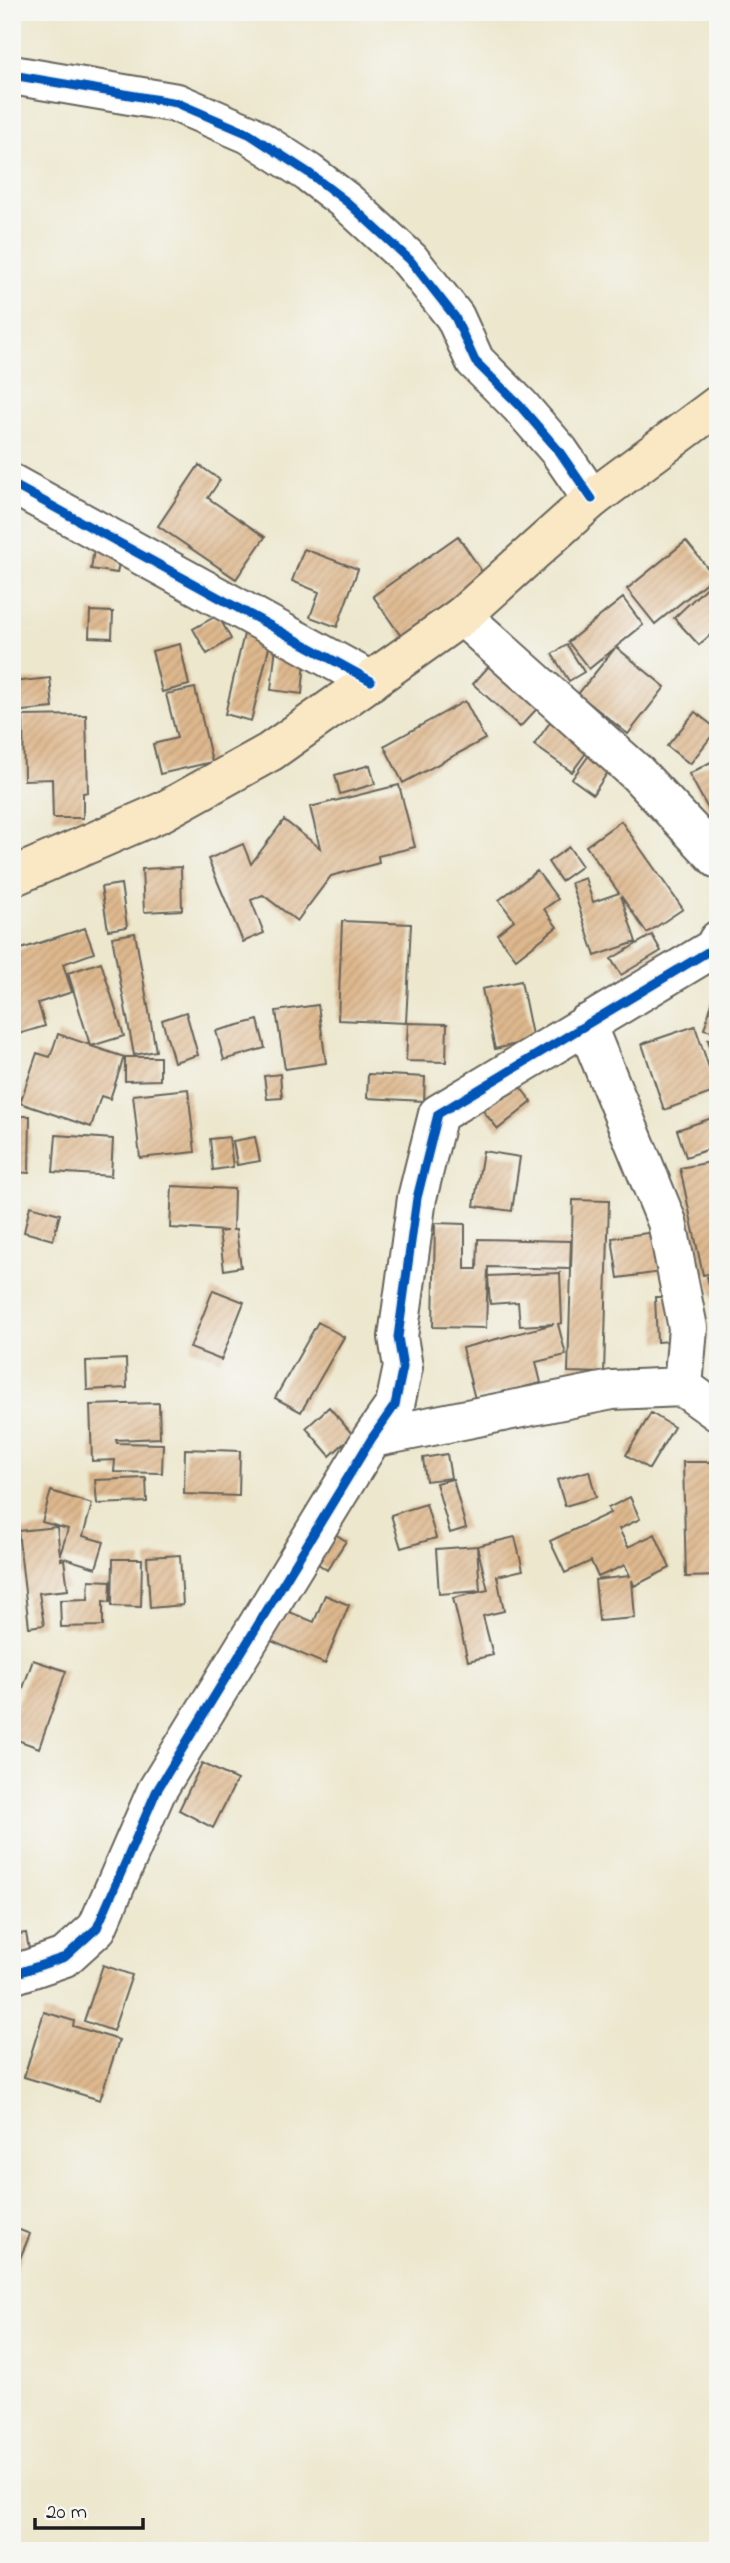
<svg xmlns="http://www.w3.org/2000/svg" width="730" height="2563" font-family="'Indie Flower',sans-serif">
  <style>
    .building { fill: url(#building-hatch) }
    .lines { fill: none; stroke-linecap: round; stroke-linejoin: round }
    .minor-casing { stroke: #65635a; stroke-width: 42 }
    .secondary-casing { stroke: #65635a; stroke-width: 42 }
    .minor { stroke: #fff; stroke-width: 38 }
    .secondary { stroke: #fae7c3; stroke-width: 38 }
    .cycleway-casing { stroke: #f6f6f2; stroke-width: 13 }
    .cycleway { stroke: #0057b8; stroke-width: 9 }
  </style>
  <defs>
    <pattern id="building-hatch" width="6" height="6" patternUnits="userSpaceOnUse" patternTransform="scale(1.75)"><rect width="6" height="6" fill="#deb88e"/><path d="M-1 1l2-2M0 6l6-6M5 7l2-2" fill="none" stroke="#be9e7a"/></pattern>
  </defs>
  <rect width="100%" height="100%" fill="#f6f6f2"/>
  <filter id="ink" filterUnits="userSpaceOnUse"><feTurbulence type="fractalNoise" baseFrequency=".0143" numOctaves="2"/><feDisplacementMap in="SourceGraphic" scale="14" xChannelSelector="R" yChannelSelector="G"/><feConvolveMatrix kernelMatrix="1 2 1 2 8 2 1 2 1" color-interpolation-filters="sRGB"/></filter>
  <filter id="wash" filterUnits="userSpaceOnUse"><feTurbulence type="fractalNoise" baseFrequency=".00686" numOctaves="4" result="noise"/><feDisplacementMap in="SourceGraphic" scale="28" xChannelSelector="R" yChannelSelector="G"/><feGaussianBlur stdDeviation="1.57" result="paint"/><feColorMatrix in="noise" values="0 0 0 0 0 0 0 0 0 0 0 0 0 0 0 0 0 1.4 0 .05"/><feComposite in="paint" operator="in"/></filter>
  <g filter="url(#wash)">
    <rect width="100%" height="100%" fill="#ece7cd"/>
    <g id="blocks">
      <path class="building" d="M 199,465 L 220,480 L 208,498 L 265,537 L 236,579 L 158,526 Z
        M 458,536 L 489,582 L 405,642 L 373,596 Z
        M 686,541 L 714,576 L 655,624 L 627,589 Z
        M 95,543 L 122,548 L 117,573 L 91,569 Z
        M 304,549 L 358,569 L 337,627 L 310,617 L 319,592 L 292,581 Z
        M 718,576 L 718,628 L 699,645 L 674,618 Z
        M 623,598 L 643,625 L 616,647 L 665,687 L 628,734 L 578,694 L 615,648 L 589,669 L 568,642 Z
        M 90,611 L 113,612 L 112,638 L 89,637 Z
        M 218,615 L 231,639 L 207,654 L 193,629 Z
        M 248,617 L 275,623 L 251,721 L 225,714 Z
        M 180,644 L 189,685 L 162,692 L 152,651 Z
        M 567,645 L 584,672 L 569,681 L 552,654 Z
        M 276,646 L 306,650 L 302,694 L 271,690 Z
        M 498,656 L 545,700 L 520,727 L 473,684 Z
        M 50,678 L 53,708 L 12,712 L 12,682 Z
        M 195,688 L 212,762 L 160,774 L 153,744 L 177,738 L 166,694 Z
        M 465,701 L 485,739 L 403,783 L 384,746 Z
        M 695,712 L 717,729 L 690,764 L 667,746 Z
        M 556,714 L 594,742 L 572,772 L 534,745 Z
        M 86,715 L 88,792 L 83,793 L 83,818 L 53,818 L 52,779 L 24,780 L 23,716 Z
        M 590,754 L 610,769 L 593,794 L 572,779 Z
        M 718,758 L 718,827 L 689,774 Z
        M 370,765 L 375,784 L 340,794 L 335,775 Z
        M 399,785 L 415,847 L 378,856 L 379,863 L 331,876 L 297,921 L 263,895 L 251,900 L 264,933 L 243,942 L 208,859 L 243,844 L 251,864 L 284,820 L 320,848 L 310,807 Z
        M 621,821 L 683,909 L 647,933 L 621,896 L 636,942 L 595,956 L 571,883 L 585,878 L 593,902 L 619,893 L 586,846 Z
        M 569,847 L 582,866 L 561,881 L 548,862 Z
        M 181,867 L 182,910 L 144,912 L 142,869 Z
        M 537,871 L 558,899 L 544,909 L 557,927 L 516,959 L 497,934 L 514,920 L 499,900 Z
        M 121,884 L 127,927 L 108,930 L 101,887 Z
        M 342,921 L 411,924 L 406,1023 L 338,1020 Z
        M 85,928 L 94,953 L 63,964 L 72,992 L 38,1003 L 45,1026 L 12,1036 L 12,952 Z
        M 135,933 L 156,1051 L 134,1055 L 112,937 Z
        M 652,935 L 661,951 L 621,975 L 611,959 Z
        M 101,962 L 124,1036 L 91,1046 L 124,1057 L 110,1099 L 101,1096 L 91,1127 L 20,1103 L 37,1053 L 50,1057 L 58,1034 L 90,1045 L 68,973 Z
        M 521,981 L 533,1040 L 495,1049 L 482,989 Z
        M 718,984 L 718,1033 L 704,1029 Z
        M 318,1005 L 326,1063 L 285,1069 L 276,1011 Z
        M 186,1012 L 198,1055 L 174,1062 L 162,1020 Z
        M 258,1020 L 265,1048 L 224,1060 L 216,1031 Z
        M 408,1023 L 447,1024 L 446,1062 L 406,1061 Z
        M 695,1026 L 717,1091 L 664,1110 L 642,1044 Z
        M 718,1037 L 718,1069 L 717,1069 L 708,1040 Z
        M 125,1057 L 160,1057 L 160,1080 L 125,1081 Z
        M 280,1074 L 282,1098 L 267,1099 L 264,1076 Z
        M 368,1074 L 425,1077 L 424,1101 L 367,1098 Z
        M 517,1083 L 532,1102 L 498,1129 L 483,1111 Z
        M 188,1089 L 195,1152 L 140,1158 L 133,1095 Z
        M 12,1116 L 30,1116 L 29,1173 L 12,1172 Z
        M 718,1116 L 718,1146 L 686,1157 L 677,1130 Z
        M 56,1135 L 113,1139 L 111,1176 L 53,1172 Z
        M 229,1137 L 233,1167 L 213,1170 L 210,1139 Z
        M 255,1137 L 260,1161 L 237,1165 L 233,1141 Z
        M 483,1151 L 520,1157 L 512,1211 L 474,1206 Z
        M 711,1162 L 715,1181 L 718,1180 L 718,1272 L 703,1275 L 680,1168 Z
        M 172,1186 L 234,1189 L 233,1230 L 236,1230 L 241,1267 L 224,1270 L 219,1232 L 227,1231 L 170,1228 Z
        M 573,1200 L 609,1201 L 604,1373 L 568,1372 Z
        M 30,1206 L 60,1214 L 53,1240 L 24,1232 Z
        M 435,1223 L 465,1224 L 465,1269 L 477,1269 L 478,1239 L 571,1241 L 570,1269 L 488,1267 L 486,1328 L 433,1327 Z
        M 655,1232 L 661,1272 L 618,1278 L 612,1238 Z
        M 560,1273 L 562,1323 L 558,1324 L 566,1355 L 536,1362 L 541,1383 L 475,1399 L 462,1348 L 554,1324 L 520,1326 L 518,1302 L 490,1304 L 488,1276 Z
        M 718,1274 L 718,1311 L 717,1312 L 707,1277 Z
        M 213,1290 L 244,1302 L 221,1360 L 190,1348 Z
        M 655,1297 L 669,1297 L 671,1341 L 657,1342 Z
        M 318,1322 L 344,1337 L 301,1412 L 275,1398 Z
        M 126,1359 L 127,1388 L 87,1390 L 86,1361 Z
        M 159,1403 L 160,1438 L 116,1440 L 117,1443 L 163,1444 L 162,1473 L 114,1472 L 115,1460 L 92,1461 L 90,1405 Z
        M 329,1407 L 353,1435 L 330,1456 L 306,1428 Z
        M 651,1413 L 674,1427 L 649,1469 L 626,1455 Z
        M 185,1449 L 240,1451 L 239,1496 L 184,1494 Z
        M 447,1454 L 451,1478 L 426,1481 L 423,1458 Z
        M 683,1462 L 718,1462 L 718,1576 L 686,1577 Z
        M 589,1471 L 596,1497 L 565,1506 L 557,1480 Z
        M 146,1478 L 147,1502 L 97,1504 L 95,1480 Z
        M 453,1479 L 466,1528 L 450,1533 L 436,1483 Z
        M 51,1491 L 92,1504 L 83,1536 L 104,1542 L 96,1568 L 61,1557 L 61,1560 L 64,1559 L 68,1590 L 39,1593 L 44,1625 L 29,1627 L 18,1531 L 57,1527 L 60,1555 L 68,1529 L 42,1522 Z
        M 630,1497 L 640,1519 L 619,1529 L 628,1547 L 655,1534 L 670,1568 L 634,1586 L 632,1580 L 635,1618 L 599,1621 L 595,1580 L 630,1576 L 625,1565 L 598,1577 L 591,1561 L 565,1573 L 550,1541 L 610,1513 L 608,1508 Z
        M 426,1504 L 436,1538 L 401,1548 L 391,1515 Z
        M 326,1528 L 346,1541 L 327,1570 L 307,1556 Z
        M 515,1537 L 523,1570 L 497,1576 L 504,1611 L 483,1616 L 493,1655 L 468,1661 L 453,1598 L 488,1590 L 477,1546 Z
        M 477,1546 L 480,1591 L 439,1594 L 436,1549 Z
        M 180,1555 L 183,1605 L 150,1608 L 147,1557 Z
        M 113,1559 L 142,1559 L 141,1607 L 112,1606 Z
        M 89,1580 L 111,1581 L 110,1602 L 103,1601 L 103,1626 L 61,1627 L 60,1600 L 88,1599 Z
        M 325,1595 L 349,1605 L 325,1664 L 262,1637 L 275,1606 L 314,1622 Z
        M 33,1660 L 66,1671 L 39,1748 L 12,1738 L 12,1719 Z
        M 202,1763 L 237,1780 L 213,1828 L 179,1810 Z
        M 26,1933 L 33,1971 L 12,1975 L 12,1935 Z
        M 103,1965 L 132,1975 L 113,2031 L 84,2021 Z
        M 44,2012 L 74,2021 L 73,2026 L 119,2040 L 100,2100 L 24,2077 Z
        M 12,2227 L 30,2234 L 12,2278 Z"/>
    </g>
  </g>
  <g filter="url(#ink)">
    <use href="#blocks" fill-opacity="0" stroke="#65635a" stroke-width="2"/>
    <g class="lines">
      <defs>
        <path id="minor" d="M 12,75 L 177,103 L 249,134 L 309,173 L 347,202 L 410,260 L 455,317 L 475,361 L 520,406 L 559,451 L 592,499
          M 12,484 L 371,681
          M 462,616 L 637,773 L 718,859
          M 586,1024 L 667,1222 L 688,1328 L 683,1387
          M 372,1438 L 612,1390 L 683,1387 L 718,1412
          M 12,1975 L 65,1957 L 97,1928 L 156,1792 L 372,1438 L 395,1405 L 403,1367 L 398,1337 L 417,1198 L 438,1114 L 714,948 L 718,940"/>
        <path id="secondary" d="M 12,877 L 162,812 L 270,752 L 462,616 L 592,499 L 718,405"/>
      </defs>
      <use href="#minor" class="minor-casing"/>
      <use href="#secondary" class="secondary-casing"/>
      <use href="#minor" class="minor"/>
      <use href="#secondary" class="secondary"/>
      <defs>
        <path id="cycleway" d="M 12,75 L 177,103 L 249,134 L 309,173 L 347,202 L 410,260 L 455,317 L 475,361 L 520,406 L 559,451 L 592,499
          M 12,484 L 371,681
          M 12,1975 L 65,1957 L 97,1928 L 156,1792 L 372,1438 L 395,1405 L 403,1367 L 398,1337 L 417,1198 L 438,1114 L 714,948 L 718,940"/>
      </defs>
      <use href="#cycleway" class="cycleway-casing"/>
      <use href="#cycleway" class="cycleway"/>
    </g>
  </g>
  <rect width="730" height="2563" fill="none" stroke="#f6f6f2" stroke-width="42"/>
  <path d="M35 2518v10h108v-10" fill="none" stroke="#1c1c1c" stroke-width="3.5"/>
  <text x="46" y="2518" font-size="21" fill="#1c1c1c" stroke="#f6f6f2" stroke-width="5" paint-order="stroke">20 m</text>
</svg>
